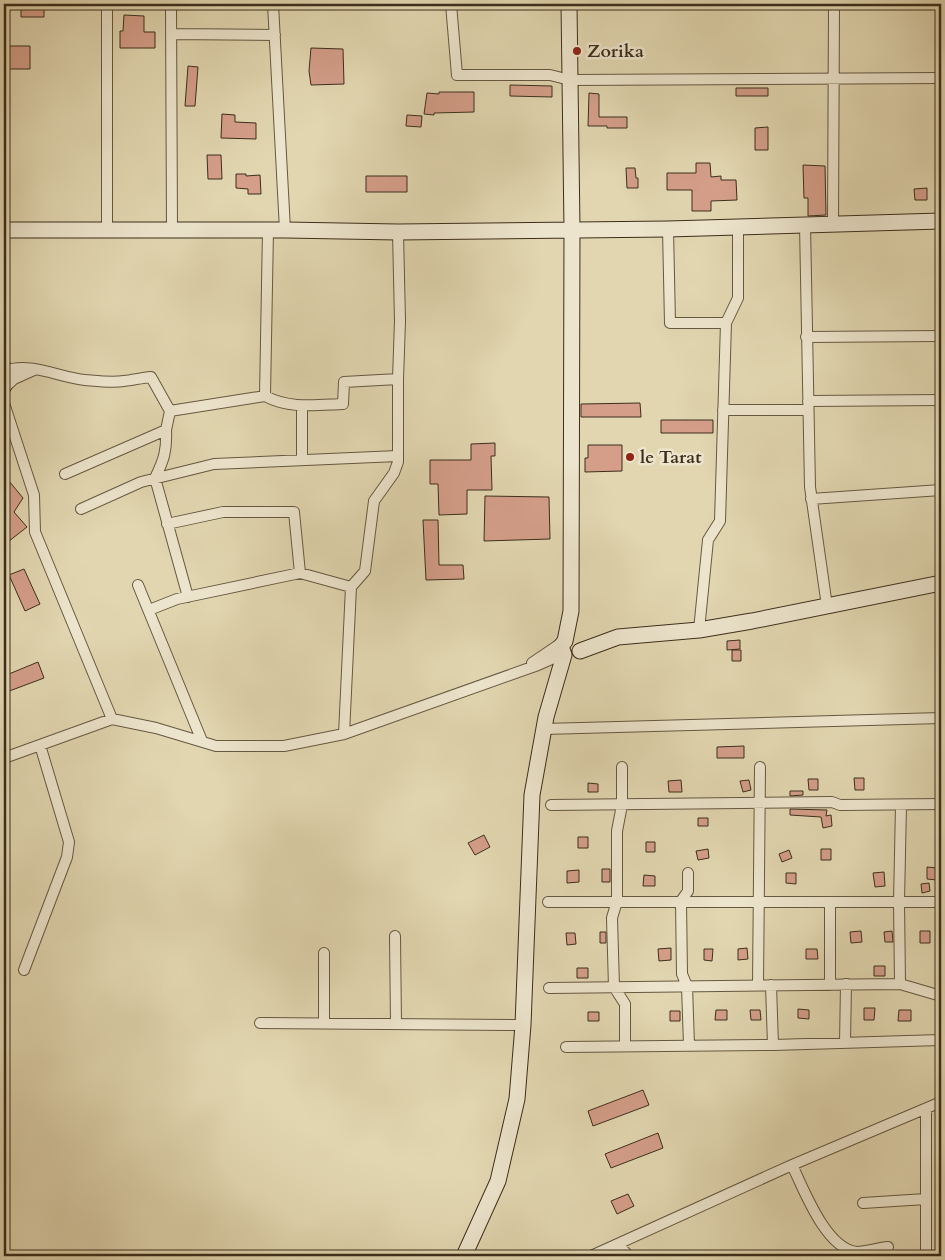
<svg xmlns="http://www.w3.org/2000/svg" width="945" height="1260" font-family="Cardo,serif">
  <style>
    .building { fill: #d49e89; stroke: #3d2e1c }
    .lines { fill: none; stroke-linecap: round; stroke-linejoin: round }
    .street-casing { stroke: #665841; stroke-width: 12 }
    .secondary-casing { stroke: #3d2e1c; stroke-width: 17 }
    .street { stroke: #ece4cc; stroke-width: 10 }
    .secondary { stroke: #ece4cc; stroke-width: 15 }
    .poi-dot { fill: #8f2418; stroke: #ece4cc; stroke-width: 2 }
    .labels { text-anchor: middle; stroke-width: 5; stroke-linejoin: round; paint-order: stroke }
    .poi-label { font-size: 18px; font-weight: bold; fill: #3d2e1c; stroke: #ece4cc; text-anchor: start }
  </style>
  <rect width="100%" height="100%" fill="#e1d6b0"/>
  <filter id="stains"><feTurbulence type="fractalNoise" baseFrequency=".004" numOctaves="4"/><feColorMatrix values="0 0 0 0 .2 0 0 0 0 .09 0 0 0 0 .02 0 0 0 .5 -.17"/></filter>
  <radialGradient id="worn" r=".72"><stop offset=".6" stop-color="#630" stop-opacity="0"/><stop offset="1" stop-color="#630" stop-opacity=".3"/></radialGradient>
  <path class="building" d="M 21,4 L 44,4 L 44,17 L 21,17 Z
    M 124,15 L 144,16 L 144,32 L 155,32 L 155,48 L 120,48 L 120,31 L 123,31 Z
    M 8,46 L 30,46 L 30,69 L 8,69 Z
    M 311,48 L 343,49 L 344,84 L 311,85 L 309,71 Z
    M 188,66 L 198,67 L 195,106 L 185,106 Z
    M 510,85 L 552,86 L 552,97 L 510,96 Z
    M 736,88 L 768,88 L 768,96 L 736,96 Z
    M 439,92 L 474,92 L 474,112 L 434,113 L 434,115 L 424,114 L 427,93 L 439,94 Z
    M 589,93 L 599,94 L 599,117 L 627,117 L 627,128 L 607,128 L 607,126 L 588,126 Z
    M 222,114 L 235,115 L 235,122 L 256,123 L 256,139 L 221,138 Z
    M 407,115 L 422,116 L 421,127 L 406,126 Z
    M 768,127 L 768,150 L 755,150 L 755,128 Z
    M 207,155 L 221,155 L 222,179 L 208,179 Z
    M 696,163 L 710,163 L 711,177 L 721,176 L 721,180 L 736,180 L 737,200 L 711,201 L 711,211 L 692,211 L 692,190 L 667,190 L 667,173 L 696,173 Z
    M 803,165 L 825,166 L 826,215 L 808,216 L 808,198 L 804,198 Z
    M 626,168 L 635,168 L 636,178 L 638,178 L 638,188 L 627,188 Z
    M 236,174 L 246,174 L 246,176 L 260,175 L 261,194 L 248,194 L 248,189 L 236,188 Z
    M 366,176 L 407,176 L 407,192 L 366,192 Z
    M 927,188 L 927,200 L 915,200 L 914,189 Z
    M 640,403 L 641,417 L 581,417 L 581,404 Z
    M 661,420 L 713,420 L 713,433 L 661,433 Z
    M 495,443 L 495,456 L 491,456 L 492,490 L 467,490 L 467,514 L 439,515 L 438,484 L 430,484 L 430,460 L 471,460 L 471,444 Z
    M 588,445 L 622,445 L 622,471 L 585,472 L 585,458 L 588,458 Z
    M 4,475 L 23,498 L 14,512 L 27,527 L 4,545 Z
    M 485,496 L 549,497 L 550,539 L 484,541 Z
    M 423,520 L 438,520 L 439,565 L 463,565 L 464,579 L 426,580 Z
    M 24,569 L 40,604 L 25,611 L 9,575 Z
    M 740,640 L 740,649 L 727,650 L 727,641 Z
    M 732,650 L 741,650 L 741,661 L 732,661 Z
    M 38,662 L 44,678 L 4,693 L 4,676 Z
    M 744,746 L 744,758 L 717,758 L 717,747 Z
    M 854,778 L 864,778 L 864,790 L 855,790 Z
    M 808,779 L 818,779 L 818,790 L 809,790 Z
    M 681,780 L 682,792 L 669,792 L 668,781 Z
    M 749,780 L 751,790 L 743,792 L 740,781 Z
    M 588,783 L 598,784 L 598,792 L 588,792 Z
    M 790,791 L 803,791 L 803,795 L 790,796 Z
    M 790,809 L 827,810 L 826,816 L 831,815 L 832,826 L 823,828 L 821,817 L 790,815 Z
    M 698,818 L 708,818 L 708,826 L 698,826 Z
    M 484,835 L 490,847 L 475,855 L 468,843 Z
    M 578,837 L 588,837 L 588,848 L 578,848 Z
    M 646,842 L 655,842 L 655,852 L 646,852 Z
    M 708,849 L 709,858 L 698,860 L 696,851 Z
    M 821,849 L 831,849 L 831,860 L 821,860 Z
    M 789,850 L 792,858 L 782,862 L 779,854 Z
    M 927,867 L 937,868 L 937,880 L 927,879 Z
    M 602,869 L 610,869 L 610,882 L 602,882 Z
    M 579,870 L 579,882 L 567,883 L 567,871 Z
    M 884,872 L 885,886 L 875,887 L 873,873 Z
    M 786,873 L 796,873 L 796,884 L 786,883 Z
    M 644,875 L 655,876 L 655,886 L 643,886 Z
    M 929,883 L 930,891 L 922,893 L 921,884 Z
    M 861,931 L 862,942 L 851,943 L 850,932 Z
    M 892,931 L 893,942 L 885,942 L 884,932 Z
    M 920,931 L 930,931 L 930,943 L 920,943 Z
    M 600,932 L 606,932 L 606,943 L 600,943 Z
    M 566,933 L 575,933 L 576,944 L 567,945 Z
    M 671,948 L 671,960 L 659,961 L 658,949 Z
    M 747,948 L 748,959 L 738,960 L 738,949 Z
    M 704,949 L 713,949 L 712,961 L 704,960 Z
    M 806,949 L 817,949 L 818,959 L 806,959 Z
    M 874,966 L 885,966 L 885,976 L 874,976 Z
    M 577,968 L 588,968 L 588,978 L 577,978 Z
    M 864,1008 L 875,1008 L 874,1020 L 864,1020 Z
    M 798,1009 L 809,1010 L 809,1019 L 798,1018 Z
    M 716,1010 L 727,1010 L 727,1020 L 715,1020 Z
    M 750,1010 L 760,1010 L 761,1020 L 751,1020 Z
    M 899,1010 L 911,1010 L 911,1021 L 898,1021 Z
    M 670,1011 L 680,1011 L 680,1021 L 670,1021 Z
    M 588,1012 L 599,1012 L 599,1021 L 588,1021 Z
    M 643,1090 L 649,1105 L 593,1126 L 588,1111 Z
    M 658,1133 L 663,1148 L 611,1168 L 605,1154 Z
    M 628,1194 L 634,1206 L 617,1214 L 611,1201 Z"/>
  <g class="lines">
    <defs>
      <path id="street" d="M 171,4 L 172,230
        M 273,4 L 285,230
        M 451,4 L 457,75 L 550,75 L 570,80 L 941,78
        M 171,34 L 275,35
        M 805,224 L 810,487 L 827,606
        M 833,224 L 834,4
        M 107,229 L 107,4
        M 668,229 L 670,323 L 726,323 L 720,521 L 708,540 L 699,630
        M 726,323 L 738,298 L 738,227
        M 806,337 L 941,336
        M 5,371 C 30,361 60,378 85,380 C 97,381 112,383 124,381 C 133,380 141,378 151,377 L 170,411
        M 4,388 L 14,379 L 34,370
        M 265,396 C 289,409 316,405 343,404 L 344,382 L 398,379
        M 808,401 L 941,400
        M 4,403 L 34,495 L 35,532 L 112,719
        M 302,406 L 302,459
        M 723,410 L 808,410
        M 166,430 C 167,450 164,460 155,478 L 188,597
        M 65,474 L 166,430 L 170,411 L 265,396 L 268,230
        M 811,499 L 941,490
        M 81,509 L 141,482 L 214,464 L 398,456
        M 167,524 L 223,512 L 294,512 L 300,573
        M 138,585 L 202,741
        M 149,610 L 177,599 L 300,573 L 351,587
        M 532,663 L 563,642
        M 544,729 L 941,718
        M 344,734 L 351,587 L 365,571 L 374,501 L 394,473 L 398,462 L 398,379 L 400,321 L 398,232
        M 4,758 L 112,719 L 156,728 L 216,746 L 284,746 L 344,734 L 538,665 L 563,654
        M 622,767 L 622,805 L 617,831 L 617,901 L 612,918 L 614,987 L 625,1004 L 625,1046
        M 551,805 L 832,802 L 840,805 L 941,804
        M 688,873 L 688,891 L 681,901 L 682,974 L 687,986 L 689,1045
        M 548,902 L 941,902
        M 830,902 L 830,985
        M 395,936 L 396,1024
        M 24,970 L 67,857 L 69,842 L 40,745
        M 900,984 L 899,902 L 901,805
        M 758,985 L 760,767
        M 771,985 L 773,1045
        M 549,988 L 900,984 L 941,996
        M 260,1023 L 523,1025
        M 324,1023 L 324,953
        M 845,1043 L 846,984
        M 566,1047 L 773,1045 L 941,1040
        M 926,1109 L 926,1256
        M 792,1165 C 804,1190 826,1249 857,1252 C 866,1252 878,1248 888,1247
        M 863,1203 L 926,1199
        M 618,1245 L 629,1256
        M 591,1256 L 792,1165 L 941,1102"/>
      <path id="secondary" d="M 4,230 L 285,230 L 398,232 L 668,229 L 941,221
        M 4,368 L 6,378 L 4,386
        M 580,651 L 618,637 L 699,630 L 752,621 L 941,583
        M 464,1256 L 498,1181 L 517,1099 L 523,1025 L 532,795 L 546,717 L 564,655 L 561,646 L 565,641 L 571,611 L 572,229 L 569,4"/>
    </defs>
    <use href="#street" class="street-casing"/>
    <use href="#secondary" class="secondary-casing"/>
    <use href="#street" class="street"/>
    <use href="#secondary" class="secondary"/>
  </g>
  <g class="poi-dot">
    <circle cx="577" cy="51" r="5"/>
    <circle cx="630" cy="457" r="5"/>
  </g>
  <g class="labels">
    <g class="poi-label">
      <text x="587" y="57">Zorika</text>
      <text x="640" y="463">le Tarat</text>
    </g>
  </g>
  <rect width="945" height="1260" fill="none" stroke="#e1d6b0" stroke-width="20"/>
  <rect x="5" y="5" width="935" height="1250" fill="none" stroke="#3d2e1c" stroke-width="2.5"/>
  <rect x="10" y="10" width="925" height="1240" fill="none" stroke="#3d2e1c"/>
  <rect width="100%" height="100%" filter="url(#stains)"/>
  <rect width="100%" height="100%" fill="url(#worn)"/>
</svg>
